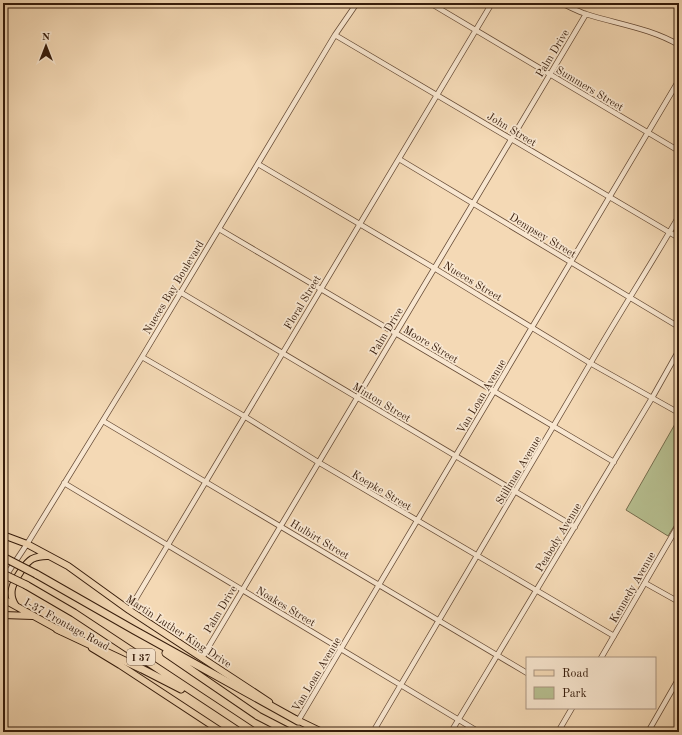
<svg xmlns="http://www.w3.org/2000/svg" width="682" height="735" font-family="'Old Standard TT',serif">
  <style>
    .green { fill: #b7c091; stroke: #766e4e }
    .lines { fill: none; stroke-linecap: round; stroke-linejoin: round }
    .minor-casing { stroke: #664b36; stroke-width: 6 }
    .major-casing { stroke: #361c0b; stroke-width: 8 }
    .highway-casing { stroke: #361c0b; stroke-width: 9 }
    .minor { stroke: #f8e6cf; stroke-width: 4.5 }
    .major { stroke: #f4d9b5; stroke-width: 6 }
    .highway { stroke: #f4d9b5; stroke-width: 7 }
    .highway-bridge-casing { stroke: #361c0b; stroke-width: 9; stroke-linecap: butt }
    .highway-bridge { stroke: #f4d9b5; stroke-width: 7 }
    .labels { text-anchor: middle; stroke-width: 3.5; stroke-linejoin: round; paint-order: stroke }
    .shield { fill: #f8e6cf; stroke: #705946; stroke-width: 1 }
    .shield-label { font-size: 10px; font-weight: bold; fill: #361c0b }
    .street-label { font-size: 11px; fill: #361c0b; stroke: #f8e6cf }
  </style>
  <rect width="100%" height="100%" fill="#f4d9b5"/>
  <filter id="stains"><feTurbulence type="fractalNoise" baseFrequency=".005" numOctaves="4"/><feColorMatrix values="0 0 0 0 .2 0 0 0 0 .09 0 0 0 0 .02 0 0 0 .5 -.17"/></filter>
  <radialGradient id="worn" r=".72"><stop offset=".6" stop-color="#630" stop-opacity="0"/><stop offset="1" stop-color="#630" stop-opacity=".3"/></radialGradient>
  <path class="green" d="M 679,417 L 679,518 L 668,536 L 626,510 Z"/>
  <g class="lines">
    <defs>
      <path id="minor" d="M 430,3 L 679,151
        M 560,3 C 568,6 577,11 586,14 C 617,24 650,28 679,45
        M 335,35 L 679,238
        M 399,159 L 679,327
        M 258,164 L 434,268 L 590,363 L 679,413
        M 219,229 L 614,462
        M 180,292 L 575,527
        M 142,357 L 244,416 L 318,462 L 614,636
        M 103,421 L 527,673
        M 64,483 L 479,732
        M 3,580 L 27,544 L 142,357 L 335,35 L 357,3
        M 645,583 L 679,602
        M 129,610 L 492,3
        M 202,658 L 586,14
        M 601,658 L 679,524
        M 298,721 L 679,80
        M 373,732 C 446,610 518,487 590,364 C 619,314 650,266 679,216
        M 451,732 L 652,398 L 679,350
        M 558,732 L 572,708
        M 648,732 L 679,678"/>
      <path id="major" d="M 3,535 L 27,544 L 68,566 L 129,610 L 269,702
        M 3,599 L 61,631
        M 16,606 C 7,593 13,583 21,571 C 24,567 27,562 32,559 C 36,557 42,556 47,556
        M 3,615 L 33,616
        M 92,648 L 120,665 L 222,732
        M 295,719 L 322,732"/>
      <path id="highway" d="M 36,574 L 134,630 L 298,721
        M 26,585 L 74,613 L 254,732
        M 57,629 L 142,669 L 181,689
        M 166,653 L 258,716 L 289,732"/>
    </defs>
    <use href="#minor" class="minor-casing"/>
    <use href="#major" class="major-casing"/>
    <use href="#highway" class="highway-casing"/>
    <use href="#minor" class="minor"/>
    <use href="#major" class="major"/>
    <use href="#highway" class="highway"/>
    <defs>
      <path id="highway-bridge" d="M 3,557 L 36,574
        M 3,574 L 26,585"/>
    </defs>
    <use href="#highway-bridge" class="highway-bridge-casing"/>
    <use href="#highway-bridge" class="highway-bridge"/>
  </g>
  <g class="labels">
    <rect class="shield" x="127" y="649" width="28" height="16" rx="3"/>
    <g class="shield-label">
      <text x="141" y="661">I 37</text>
    </g>
    <g class="street-label">
      <text transform="translate(552 53) rotate(-59)" y="4">Palm Drive</text>
      <text transform="translate(590 88) rotate(31)" y="4">Summers Street</text>
      <text transform="translate(512 129) rotate(31)" y="4">John Street</text>
      <text transform="translate(543 235) rotate(31)" y="4">Dempsey Street</text>
      <text transform="translate(473 281) rotate(31)" y="4">Nueces Street</text>
      <text transform="translate(173 287) rotate(-59)" y="4">Nueces Bay Boulevard</text>
      <text transform="translate(302 302) rotate(-59)" y="4">Floral Street</text>
      <text transform="translate(386 331) rotate(-59)" y="4">Palm Drive</text>
      <text transform="translate(431 344) rotate(31)" y="4">Moore Street</text>
      <text transform="translate(481 396) rotate(-59)" y="4">Van Loan Avenue</text>
      <text transform="translate(382 402) rotate(31)" y="4">Minton Street</text>
      <text transform="translate(518 470) rotate(-59)" y="4">Stillman Avenue</text>
      <text transform="translate(382 490) rotate(31)" y="4">Koepke Street</text>
      <text transform="translate(558 537) rotate(-59)" y="4">Peabody Avenue</text>
      <text transform="translate(320 539) rotate(31)" y="4">Hulbirt Street</text>
      <text transform="translate(632 587) rotate(-60)" y="4">Kennedy Avenue</text>
      <text transform="translate(286 606) rotate(31)" y="4">Noakes Street</text>
      <text transform="translate(220 609) rotate(-59)" y="4">Palm Drive</text>
      <text transform="translate(67 624) rotate(29)" y="4">I-37 Frontage Road</text>
      <text transform="translate(179 631) rotate(33)" y="4">Martin Luther King Drive</text>
      <text transform="translate(316 674) rotate(-59)" y="4">Van Loan Avenue</text>
    </g>
  </g>
  <rect width="682" height="735" fill="none" stroke="#f4d9b5" stroke-width="16"/>
  <rect x="4" y="4" width="674" height="727" fill="none" stroke="#361c0b" stroke-width="2"/>
  <rect x="8" y="8" width="666" height="719" fill="none" stroke="#361c0b"/>
  <rect x="526" y="657" width="130" height="52" fill="#f8e6cf" stroke="#aa9581"/>
  <rect x="534" y="670" width="20" height="6" fill="#f4d9b5" stroke="#aa9581"/>
  <text x="562" y="677" font-size="12" fill="#361c0b">Road</text>
  <rect x="534" y="687" width="20" height="12" fill="#b7c091" stroke="#aa9581"/>
  <text x="562" y="697" font-size="12" fill="#361c0b">Park</text>
  <g transform="translate(46 46)" stroke="#f8e6cf" stroke-width="3" paint-order="stroke">
  <path d="M0-3L7 15L0 10L-7 15Z" fill="#361c0b"/>
  <text y="-6" font-size="11" font-weight="bold" text-anchor="middle" fill="#361c0b">N</text>
  </g>
  <rect width="100%" height="100%" filter="url(#stains)"/>
  <rect width="100%" height="100%" fill="url(#worn)"/>
</svg>
